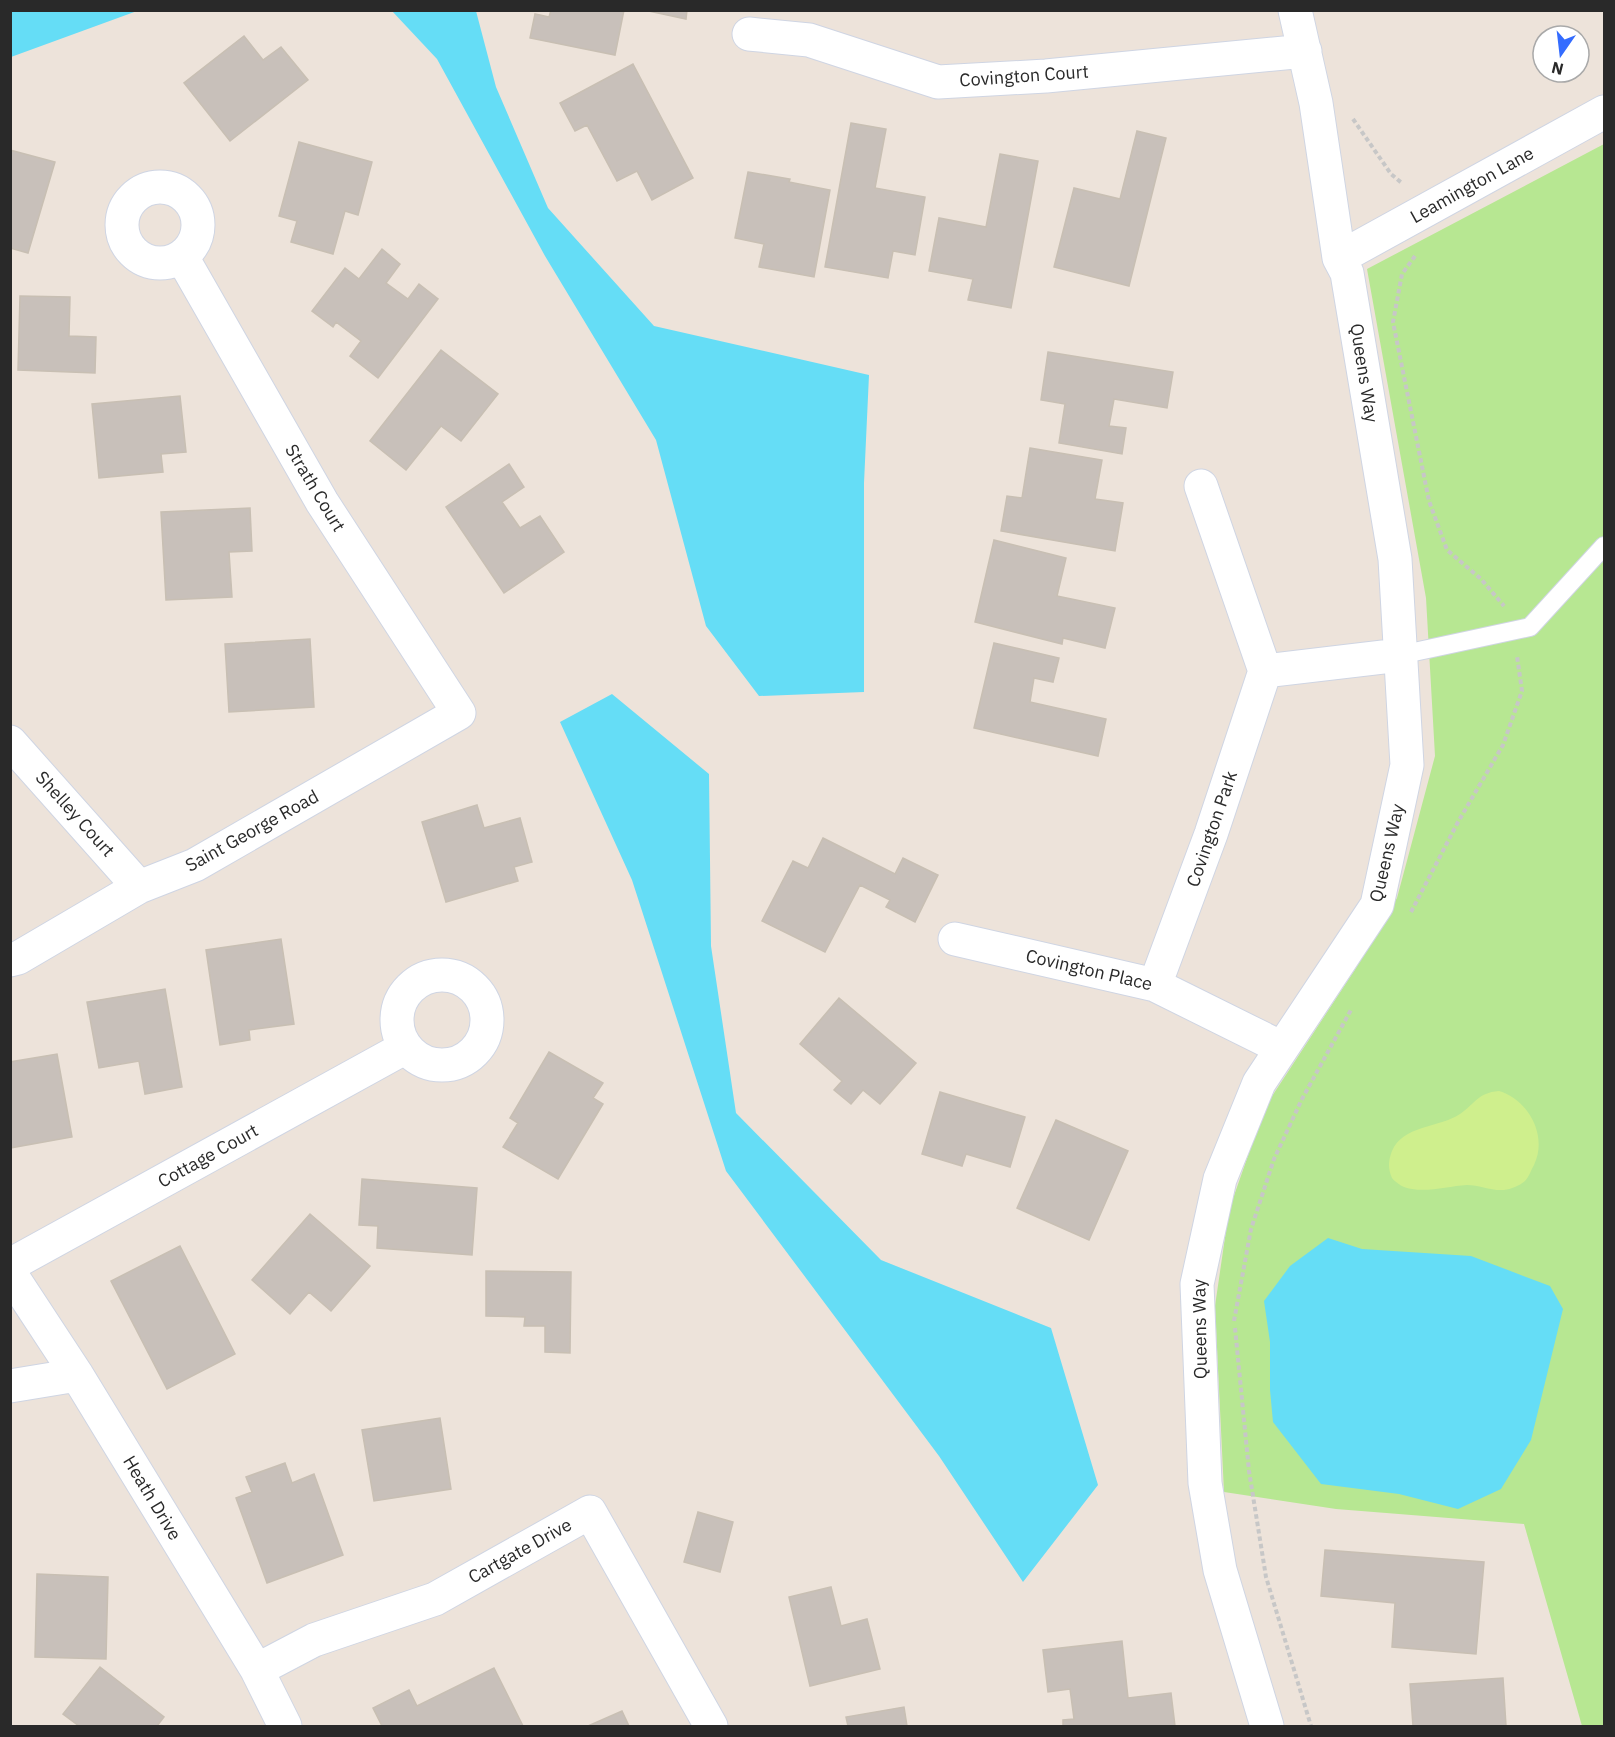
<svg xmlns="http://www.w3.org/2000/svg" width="1615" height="1737" font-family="'IBM Plex Sans',sans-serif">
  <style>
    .green { fill: #b7e792 }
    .pitch { fill: #cfef8d }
    .water { fill: #65ddf6 }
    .building { fill: #c8c0ba; stroke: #c8bfb3; stroke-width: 1.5 }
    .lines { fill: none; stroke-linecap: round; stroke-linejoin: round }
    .service-casing { stroke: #cfd5e3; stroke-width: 20 }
    .minor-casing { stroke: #cfd5e3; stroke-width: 35 }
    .path { stroke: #c7c7c7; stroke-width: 4; stroke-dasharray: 4.5 3; stroke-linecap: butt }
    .service { stroke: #fff; stroke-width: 18 }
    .minor { stroke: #fff; stroke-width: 33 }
    .labels { text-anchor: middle; stroke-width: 4.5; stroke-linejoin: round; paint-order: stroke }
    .street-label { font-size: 18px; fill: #292929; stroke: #fff }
  </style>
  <rect width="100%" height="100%" fill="#ede3da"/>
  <path class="green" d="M 1604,144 L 1604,1726 L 1582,1726 L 1524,1524 L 1336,1509 L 1224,1492 L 1215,1306 L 1229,1210 L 1265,1107 L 1354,971 L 1397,898 L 1435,756 L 1426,598 L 1367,269 Z"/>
  <path class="pitch" d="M 1499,1091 C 1529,1100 1548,1136 1534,1165 C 1531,1170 1529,1177 1525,1181 C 1519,1186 1511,1189 1504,1190 C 1491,1191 1479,1185 1467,1185 C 1449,1186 1430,1192 1412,1189 C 1404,1188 1397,1184 1392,1178 C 1388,1169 1388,1161 1392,1151 C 1403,1125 1439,1128 1460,1114 C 1476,1103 1477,1093 1499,1091 Z"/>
  <path class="water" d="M 11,10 L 137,10 L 137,11 L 11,57 Z
    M 392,11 L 476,11 L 496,87 L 548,208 L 654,326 L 869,375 L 864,483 L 864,692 L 759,696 L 706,626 L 656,440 L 545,256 L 437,59 Z
    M 612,694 L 709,774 L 711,946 L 736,1113 L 881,1260 L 1051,1328 L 1098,1485 L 1023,1582 L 939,1456 L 726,1171 L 632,880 L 560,722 Z
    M 1328,1238 L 1362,1249 L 1471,1256 L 1550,1286 L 1563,1309 L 1531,1440 L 1501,1489 L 1458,1509 L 1399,1494 L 1321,1484 L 1273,1422 L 1270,1390 L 1270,1342 L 1264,1301 L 1290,1266 Z"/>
  <path class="building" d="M 551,10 L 624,10 L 615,55 L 530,38 L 535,14 L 549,17 Z
    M 644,10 L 687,10 L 686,19 Z
    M 244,36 L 263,60 L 281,47 L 308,80 L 230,141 L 184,83 Z
    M 633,64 L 693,178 L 652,200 L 637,171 L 617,181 L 587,125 L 575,131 L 560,103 Z
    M 851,123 L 886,129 L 875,188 L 925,197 L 915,255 L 893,251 L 888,278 L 825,267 Z
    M 1137,131 L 1166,138 L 1129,286 L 1054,267 L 1074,188 L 1120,199 Z
    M 299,142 L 372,162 L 358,215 L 345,211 L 333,254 L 291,242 L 297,221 L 279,216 Z
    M 10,150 L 55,162 L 28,253 L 10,248 Z
    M 1000,154 L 1038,161 L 1011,308 L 968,300 L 973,279 L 929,271 L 939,218 L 986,227 Z
    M 748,172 L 790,179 L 789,182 L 830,190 L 814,277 L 759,267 L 764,244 L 735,238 Z
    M 382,249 L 400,264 L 386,283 L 408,299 L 419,284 L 438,299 L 378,378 L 350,356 L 361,341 L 336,322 L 333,327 L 312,311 L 345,268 L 359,279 Z
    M 20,296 L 70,297 L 69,336 L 96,337 L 95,373 L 18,370 Z
    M 441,350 L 498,394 L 461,441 L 441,426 L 406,470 L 370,441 Z
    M 1048,352 L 1173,372 L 1167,408 L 1114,399 L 1109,426 L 1126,428 L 1122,454 L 1059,443 L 1065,404 L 1041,400 Z
    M 180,396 L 186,452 L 161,454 L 163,472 L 99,478 L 92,404 Z
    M 1030,448 L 1102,460 L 1095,499 L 1123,503 L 1115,551 L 1001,531 L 1007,496 L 1022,498 Z
    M 509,464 L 524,487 L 502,502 L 520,528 L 540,516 L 564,552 L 504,593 L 446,507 Z
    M 250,508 L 252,551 L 229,552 L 232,597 L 166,600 L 161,512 Z
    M 994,540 L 1066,558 L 1057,596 L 1115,608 L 1105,648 L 1063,638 L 1062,644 L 975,622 Z
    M 310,639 L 314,707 L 229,712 L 225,644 Z
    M 994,643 L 1059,658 L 1053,682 L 1034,678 L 1030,702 L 1106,719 L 1098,756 L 974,728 Z
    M 477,805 L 484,828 L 520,818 L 532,862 L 514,867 L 518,881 L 446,902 L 422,822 Z
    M 823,838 L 895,874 L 903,858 L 938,875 L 915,922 L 886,907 L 890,900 L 860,885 L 825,952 L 762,921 L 793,861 L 808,868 Z
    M 281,939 L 294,1024 L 249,1030 L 250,1040 L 220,1045 L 206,950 Z
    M 165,989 L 182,1087 L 145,1094 L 139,1061 L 99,1068 L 87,1002 Z
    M 839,998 L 916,1063 L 880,1104 L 863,1090 L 851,1104 L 834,1090 L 842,1081 L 800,1044 Z
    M 549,1052 L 603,1083 L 593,1098 L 603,1104 L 558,1179 L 503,1147 L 518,1123 L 510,1118 Z
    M 57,1054 L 72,1137 L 10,1148 L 10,1062 Z
    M 940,1092 L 1025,1117 L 1010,1167 L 966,1154 L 962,1166 L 922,1154 Z
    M 1056,1120 L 1128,1151 L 1089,1240 L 1017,1208 Z
    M 362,1179 L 477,1188 L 472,1255 L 377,1248 L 378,1226 L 359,1225 Z
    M 310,1214 L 370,1266 L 331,1311 L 309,1292 L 290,1314 L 252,1280 Z
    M 180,1246 L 235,1354 L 167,1389 L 111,1281 Z
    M 486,1271 L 571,1272 L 570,1353 L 545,1352 L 545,1326 L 524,1326 L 525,1317 L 486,1316 Z
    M 440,1418 L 451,1489 L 374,1501 L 362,1430 Z
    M 285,1463 L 292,1483 L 314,1474 L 343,1555 L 267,1583 L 236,1498 L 252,1492 L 246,1477 Z
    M 698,1512 L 733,1522 L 720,1572 L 684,1562 Z
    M 1325,1550 L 1484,1562 L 1476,1654 L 1392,1647 L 1395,1603 L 1321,1596 Z
    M 37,1574 L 108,1577 L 106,1659 L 35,1657 Z
    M 831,1587 L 841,1626 L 867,1619 L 880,1669 L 810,1686 L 789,1597 Z
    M 1122,1641 L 1128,1698 L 1171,1693 L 1175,1726 L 1063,1726 L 1063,1720 L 1074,1719 L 1070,1689 L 1048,1692 L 1043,1650 Z
    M 100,1667 L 164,1717 L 157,1726 L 79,1726 L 63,1714 Z
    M 494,1668 L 523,1726 L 382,1726 L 373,1708 L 409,1690 L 417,1706 Z
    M 1503,1678 L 1506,1726 L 1413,1726 L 1410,1684 Z
    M 904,1707 L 907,1726 L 848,1726 L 846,1717 Z
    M 622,1711 L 629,1726 L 588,1726 Z"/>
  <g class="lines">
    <defs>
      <path id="service" d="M 1400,655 L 1530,627 L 1604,546"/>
      <path id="minor" d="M 749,34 L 809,40 L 938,82 L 1046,76 L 1305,51
        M122 225a38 38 0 1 1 76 0a38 38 0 1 1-76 0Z
        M 1339,258 L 1604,112
        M 1265,671 L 1400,655
        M 10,742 L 139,887
        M 955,939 L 1155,985 L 1282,1048
        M 10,960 L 18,958 L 139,887 L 195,865 L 459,713 L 322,502 L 182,257
        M397 1020a45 45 0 1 1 90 0a45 45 0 1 1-90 0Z
        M 1155,985 L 1211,834 L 1265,671 L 1201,486
        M 10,1265 L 406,1047
        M 10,1273 L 77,1375 L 257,1670 L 285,1726
        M 10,1386 L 77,1375
        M 257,1670 L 314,1640 L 435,1599 L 590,1512 L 711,1726
        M 1267,1726 L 1220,1570 L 1205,1483 L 1197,1284 L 1220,1179 L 1259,1083 L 1377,905 L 1407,765 L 1395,559 L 1347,273 L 1339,258 L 1316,103 L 1295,10"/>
    </defs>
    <use href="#service" class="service-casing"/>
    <use href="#minor" class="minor-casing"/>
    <path class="path" d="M 1353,119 L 1391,174 L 1403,184
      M 1415,256 L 1402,274 L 1393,322 L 1429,501 L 1447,550 L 1481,579 L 1504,606
      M 1411,912 L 1458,822 L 1503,745 L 1522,691 L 1517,656
      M 1234,1321 L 1251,1229 L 1274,1159 L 1302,1099 L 1352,1008
      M 1235,1328 L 1249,1471 L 1266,1577 L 1311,1726"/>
    <use href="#service" class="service"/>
    <use href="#minor" class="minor"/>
  </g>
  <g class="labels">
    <g class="street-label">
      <text transform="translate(1024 76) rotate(-4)" y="6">Covington Court</text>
      <text transform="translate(1472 185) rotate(-29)" y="6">Leamington Lane</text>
      <text transform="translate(1364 373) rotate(81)" y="6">Queens Way</text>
      <text transform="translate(315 488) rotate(59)" y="6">Strath Court</text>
      <text transform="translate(75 814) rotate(48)" y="6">Shelley Court</text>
      <text transform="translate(1212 829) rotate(-71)" y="6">Covington Park</text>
      <text transform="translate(252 831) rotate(-29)" y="6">Saint George Road</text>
      <text transform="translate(1387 853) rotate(-77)" y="6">Queens Way</text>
      <text transform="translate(1089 970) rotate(13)" y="6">Covington Place</text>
      <text transform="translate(208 1156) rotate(-29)" y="6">Cottage Court</text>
      <text transform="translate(1200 1329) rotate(-91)" y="6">Queens Way</text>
      <text transform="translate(152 1498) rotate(59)" y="6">Heath Drive</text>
      <text transform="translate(520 1551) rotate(-29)" y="6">Cartgate Drive</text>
    </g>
  </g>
  <rect width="1615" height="1737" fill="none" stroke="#292929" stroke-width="24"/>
  <g transform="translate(1561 54) rotate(194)"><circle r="28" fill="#ffffff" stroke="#a9a9a9" stroke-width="1.5"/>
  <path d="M0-4.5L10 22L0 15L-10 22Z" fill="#346cff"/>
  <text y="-9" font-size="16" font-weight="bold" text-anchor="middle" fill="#292929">N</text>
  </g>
</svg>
